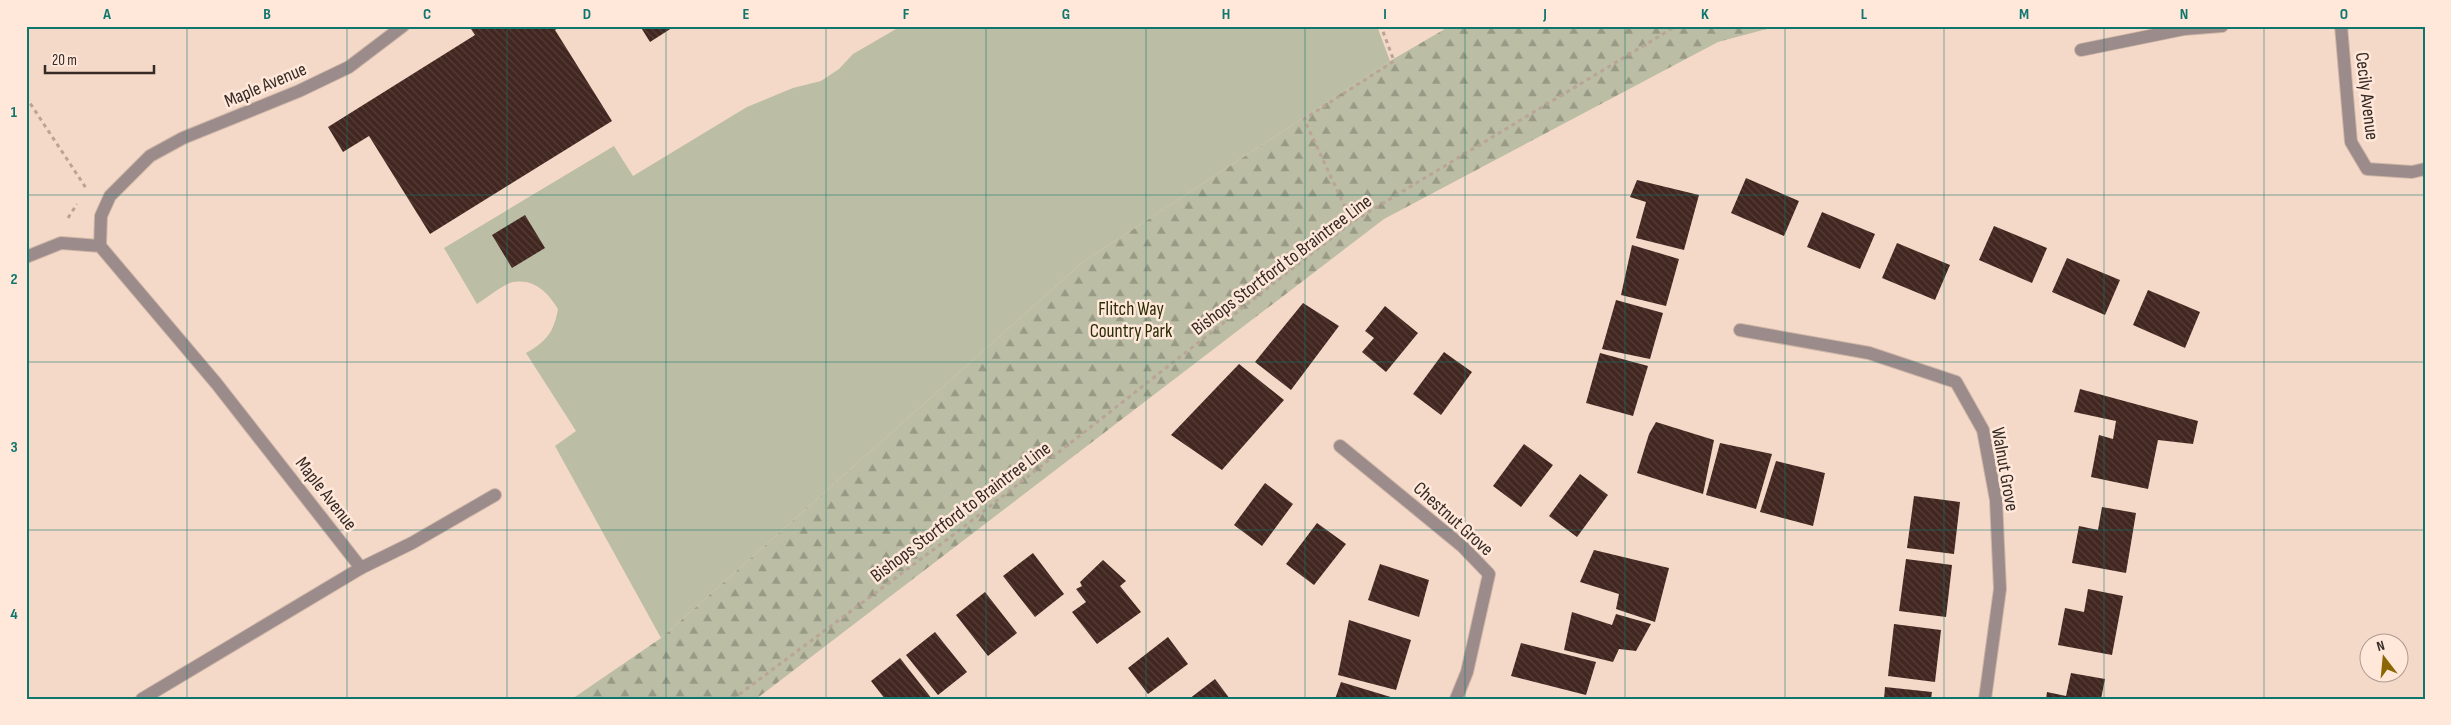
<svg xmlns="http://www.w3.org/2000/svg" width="2451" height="725" font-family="'Sofia Sans Condensed',sans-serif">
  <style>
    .forest { fill: url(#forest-firs) }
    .green { fill: #bbbda4 }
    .building { fill: url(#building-back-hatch) }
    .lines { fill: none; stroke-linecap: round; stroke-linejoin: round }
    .service-casing { stroke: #cfb6a7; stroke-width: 14 }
    .minor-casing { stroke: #cfb6a7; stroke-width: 14 }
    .path { stroke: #baa496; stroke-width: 3; stroke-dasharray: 4 4; stroke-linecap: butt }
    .service { stroke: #9b8c8b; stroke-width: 12 }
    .minor { stroke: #9b8c8b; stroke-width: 12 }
    .grid { fill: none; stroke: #0f766e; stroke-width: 1; stroke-opacity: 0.55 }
    .labels { text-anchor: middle; stroke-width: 5; stroke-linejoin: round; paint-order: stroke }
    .street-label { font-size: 19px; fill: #352a24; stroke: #ffe7da }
    .park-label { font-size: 19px; fill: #2a2c04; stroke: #ffe7da }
    .neatline { fill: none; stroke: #0f766e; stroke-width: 2 }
    .grid-label { font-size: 16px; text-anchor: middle; font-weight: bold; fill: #0f766e }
  </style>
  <defs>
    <pattern id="forest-firs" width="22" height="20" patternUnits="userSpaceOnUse" patternTransform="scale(1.25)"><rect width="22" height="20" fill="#bbbda4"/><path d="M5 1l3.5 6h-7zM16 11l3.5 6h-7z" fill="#999a85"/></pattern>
    <pattern id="building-back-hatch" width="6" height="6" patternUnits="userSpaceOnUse" patternTransform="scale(1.25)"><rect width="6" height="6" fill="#422721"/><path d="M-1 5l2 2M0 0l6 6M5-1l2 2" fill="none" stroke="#553e38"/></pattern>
  </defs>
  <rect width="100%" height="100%" fill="#f5d9c8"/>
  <path class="forest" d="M 1450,26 L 1778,26 L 1718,42 L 1384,219 L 756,699 L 572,699 L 661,638 L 1083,262 L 1390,61 Z"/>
  <path class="green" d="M 906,26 L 1377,26 L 1390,61 L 1083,262 L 661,638 L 555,446 L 576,431 L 526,353 C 546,342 554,332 558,309 C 548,293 535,279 514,282 C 506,282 485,299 477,304 L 444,248 L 614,146 L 633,176 L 747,107 L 793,88 L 821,81 L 839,69 L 853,54 L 896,29 Z"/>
  <path class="building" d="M 469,26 L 561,26 L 555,30 L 612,121 L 430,234 L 369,136 L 343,152 L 328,127 L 475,35 Z
    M 640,26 L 675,26 L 650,42 Z
    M 1746,178 L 1799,201 L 1784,236 L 1731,213 Z
    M 1637,180 L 1699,195 L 1684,250 L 1636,238 L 1646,202 L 1630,197 Z
    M 1822,212 L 1875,234 L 1860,269 L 1807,247 Z
    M 525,215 L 545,248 L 512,268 L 492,235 Z
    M 1994,226 L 2047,248 L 2032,283 L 1979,260 Z
    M 1897,243 L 1950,265 L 1935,300 L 1882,278 Z
    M 1632,245 L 1679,259 L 1666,306 L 1621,295 Z
    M 2067,258 L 2120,280 L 2105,315 L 2052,292 Z
    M 2148,290 L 2200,312 L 2185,348 L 2133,325 Z
    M 1616,300 L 1663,313 L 1650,359 L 1602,349 Z
    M 1303,303 L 1339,326 L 1291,390 L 1255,362 Z
    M 1385,306 L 1418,333 L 1386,372 L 1362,352 L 1374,338 L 1365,331 Z
    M 1444,352 L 1472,372 L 1441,415 L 1413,394 Z
    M 1600,353 L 1648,366 L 1633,416 L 1586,403 Z
    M 1239,364 L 1284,400 L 1222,470 L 1171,435 Z
    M 2080,389 L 2198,421 L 2193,444 L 2158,440 L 2148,489 L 2091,477 L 2099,435 L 2113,439 L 2116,421 L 2074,412 Z
    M 1656,422 L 1714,440 L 1703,494 L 1637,473 L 1649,434 Z
    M 1720,443 L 1772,454 L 1756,509 L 1706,495 Z
    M 1524,444 L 1553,465 L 1521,507 L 1493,486 Z
    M 1776,461 L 1825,473 L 1813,526 L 1760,512 Z
    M 1580,474 L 1608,495 L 1577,537 L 1549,516 Z
    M 1265,483 L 1293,504 L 1262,546 L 1234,525 Z
    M 1914,496 L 1960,502 L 1954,554 L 1907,548 Z
    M 2102,507 L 2136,513 L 2126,573 L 2072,563 L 2079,526 L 2098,530 Z
    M 1317,523 L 1346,544 L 1314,585 L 1286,564 Z
    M 1594,550 L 1669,568 L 1655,622 L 1616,609 L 1619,594 L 1580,582 Z
    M 1033,553 L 1064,594 L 1035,617 L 1003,576 Z
    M 1906,559 L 1952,565 L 1946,617 L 1899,611 Z
    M 1103,560 L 1126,581 L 1120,586 L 1141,612 L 1097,644 L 1072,612 L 1086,602 L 1076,589 L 1082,586 L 1080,582 Z
    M 1380,564 L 1429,580 L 1419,617 L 1368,600 Z
    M 2088,589 L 2123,596 L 2112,655 L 2058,645 L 2065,608 L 2084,612 Z
    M 985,592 L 1017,633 L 988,656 L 956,615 Z
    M 1572,612 L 1612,625 L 1616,614 L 1651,624 L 1636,651 L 1619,649 L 1613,662 L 1564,650 Z
    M 1349,620 L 1411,640 L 1396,690 L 1338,675 Z
    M 1894,624 L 1941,630 L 1935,682 L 1888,676 Z
    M 935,632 L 967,672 L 938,695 L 906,655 Z
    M 1168,637 L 1188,664 L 1148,694 L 1128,668 Z
    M 1521,643 L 1596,662 L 1586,695 L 1511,676 Z
    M 900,658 L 932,699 L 885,699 L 871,681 Z
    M 2071,673 L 2105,679 L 2101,699 L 2046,699 L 2047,692 L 2066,696 Z
    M 1215,679 L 1230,699 L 1189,699 Z
    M 1341,682 L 1394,698 L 1394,699 L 1335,699 Z
    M 1885,687 L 1932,692 L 1931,699 L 1884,699 Z"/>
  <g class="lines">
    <defs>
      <path id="service" d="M 361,568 L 412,543 L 495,495"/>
      <path id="minor" d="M 2341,26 L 2351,142 L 2367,169 L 2412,172 L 2425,169
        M 2081,50 L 2184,29 L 2222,26
        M 100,246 L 101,216 L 110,196 L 150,156 L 183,138 L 299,91 L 349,67 L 403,26
        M 26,257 L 61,243 L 100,246 L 216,383 L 361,568 L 142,699
        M 1740,330 L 1869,353 L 1956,382 L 1983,430 L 1996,500 L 2000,589 L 1985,699
        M 1340,446 L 1462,546 L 1489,574 L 1467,672 L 1456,699"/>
    </defs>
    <use href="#service" class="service-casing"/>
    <use href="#minor" class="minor-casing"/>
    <path class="path" d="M 26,97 L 86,188
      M 68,218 L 77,204
      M 1352,222 L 1304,119 L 1394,61 L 1381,26
      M 733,699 L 957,532 L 1352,222 L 1676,26"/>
    <use href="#service" class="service"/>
    <use href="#minor" class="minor"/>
  </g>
  <path class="grid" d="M 187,26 L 187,699M 347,26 L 347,699M 507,26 L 507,699M 666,26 L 666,699M 826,26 L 826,699M 986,26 L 986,699M 1146,26 L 1146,699M 1305,26 L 1305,699M 1465,26 L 1465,699M 1625,26 L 1625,699M 1785,26 L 1785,699M 1944,26 L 1944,699M 2104,26 L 2104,699M 2264,26 L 2264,699M 26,195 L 2425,195M 26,362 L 2425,362M 26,530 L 2425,530"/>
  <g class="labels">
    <g class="street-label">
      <text transform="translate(265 84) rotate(-23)" y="7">Maple Avenue</text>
      <text transform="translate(2368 96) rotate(83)" y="7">Cecily Avenue</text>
      <text transform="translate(1281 264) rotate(-37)" y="7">Bishops Stortford to Braintree Line</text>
      <text transform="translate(2006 469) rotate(80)" y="7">Walnut Grove</text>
      <text transform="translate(327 493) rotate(52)" y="7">Maple Avenue</text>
      <text transform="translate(960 511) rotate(-37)" y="7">Bishops Stortford to Braintree Line</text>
      <text transform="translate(1454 518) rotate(42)" y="7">Chestnut Grove</text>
    </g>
    <g class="park-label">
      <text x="1131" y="315">Flitch Way<tspan x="1131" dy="22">Country Park</tspan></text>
    </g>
  </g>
  <rect width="2451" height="725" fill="none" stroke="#ffe7da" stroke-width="55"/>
  <g transform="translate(2384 658) rotate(344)"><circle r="24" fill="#ffe7da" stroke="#ae9b91"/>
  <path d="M0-4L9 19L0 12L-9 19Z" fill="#8b6605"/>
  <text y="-8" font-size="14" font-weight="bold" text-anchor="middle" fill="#352a24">N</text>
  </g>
  <path d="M45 65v8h109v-8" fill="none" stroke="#352a24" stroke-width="2.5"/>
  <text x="52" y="65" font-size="15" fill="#352a24" stroke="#ffe7da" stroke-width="4" paint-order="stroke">20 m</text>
  <rect x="28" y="28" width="2396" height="670" class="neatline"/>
  <g class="grid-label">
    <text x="107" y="19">A</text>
    <text x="267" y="19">B</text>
    <text x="427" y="19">C</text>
    <text x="587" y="19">D</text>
    <text x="746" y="19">E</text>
    <text x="906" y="19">F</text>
    <text x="1066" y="19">G</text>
    <text x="1226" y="19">H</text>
    <text x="1385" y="19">I</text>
    <text x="1545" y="19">J</text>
    <text x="1705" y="19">K</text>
    <text x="1864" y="19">L</text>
    <text x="2024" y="19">M</text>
    <text x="2184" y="19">N</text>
    <text x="2344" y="19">O</text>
    <text x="14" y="117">1</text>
    <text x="14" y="284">2</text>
    <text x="14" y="452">3</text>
    <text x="14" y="619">4</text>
  </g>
</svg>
